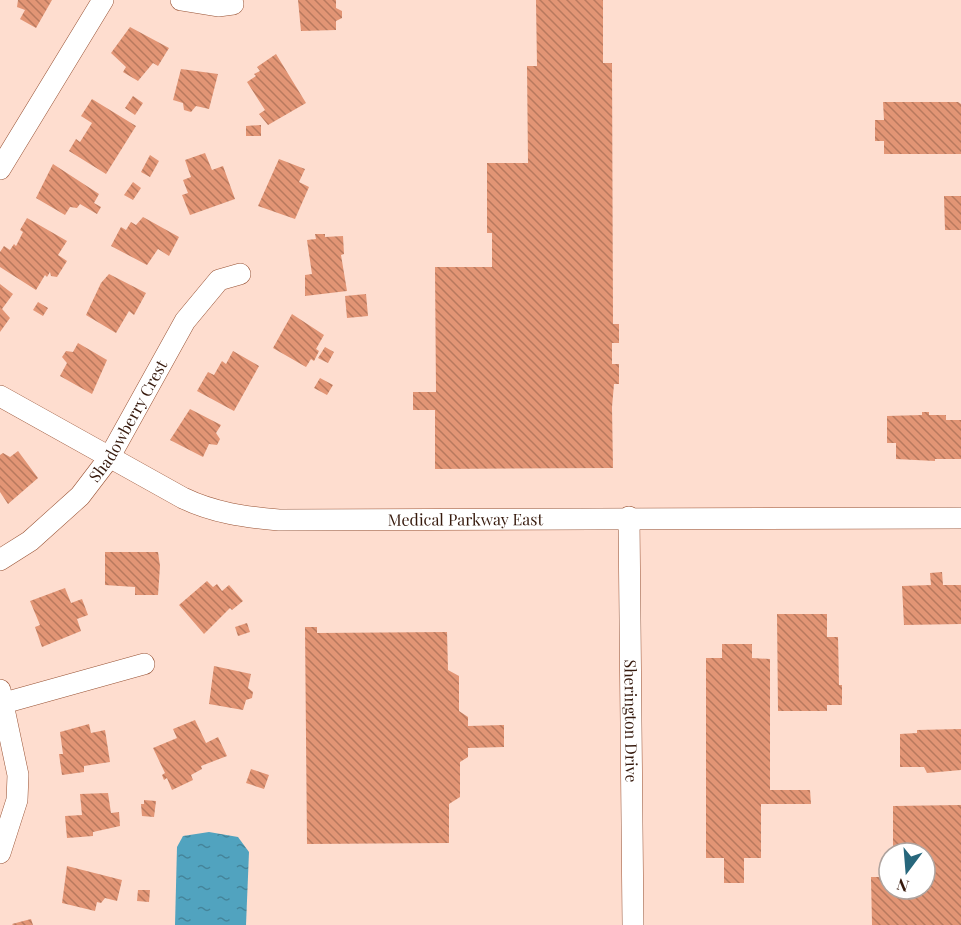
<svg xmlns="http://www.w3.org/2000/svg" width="961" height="925" font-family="'Playfair Display',serif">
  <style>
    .water { fill: url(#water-ripples) }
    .building { fill: url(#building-back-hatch) }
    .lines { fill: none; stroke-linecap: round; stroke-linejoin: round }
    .minor-casing { stroke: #985234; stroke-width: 22 }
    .minor { stroke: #fff; stroke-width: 21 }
    .labels { text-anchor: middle; stroke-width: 4.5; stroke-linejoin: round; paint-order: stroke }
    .street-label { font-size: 16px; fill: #36190c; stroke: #fff }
  </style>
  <defs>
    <pattern id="water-ripples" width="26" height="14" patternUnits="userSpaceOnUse" patternTransform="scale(1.5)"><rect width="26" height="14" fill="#51a3bf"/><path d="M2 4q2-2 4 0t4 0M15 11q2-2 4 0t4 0" fill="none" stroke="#44849a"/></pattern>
    <pattern id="building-back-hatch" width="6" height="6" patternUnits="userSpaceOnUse" patternTransform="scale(1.5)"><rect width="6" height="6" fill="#e29575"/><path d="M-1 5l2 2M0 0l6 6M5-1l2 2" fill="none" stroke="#b8795e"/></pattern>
  </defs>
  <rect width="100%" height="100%" fill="#feddcf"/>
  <path class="water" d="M 209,832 L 238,837 L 249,852 L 246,925 L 175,925 L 177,847 L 183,836 Z"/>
  <path class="building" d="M 18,0 L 52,0 L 36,28 L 20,19 L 25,10 L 17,7 Z
    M 298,0 L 336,0 L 336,8 L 342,11 L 342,18 L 336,21 L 336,30 L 301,31 Z
    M 536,0 L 603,0 L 603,63 L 612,63 L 613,324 L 619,324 L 619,343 L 612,343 L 612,364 L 619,364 L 619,384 L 614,384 L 612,407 L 613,468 L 435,469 L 435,410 L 413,410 L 413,392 L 436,392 L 435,267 L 492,267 L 492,233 L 487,233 L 487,163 L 528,163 L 527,66 L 537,66 Z
    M 130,27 L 169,48 L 158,66 L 153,63 L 138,81 L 123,72 L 126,67 L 111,53 Z
    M 276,54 L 306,103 L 268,125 L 259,114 L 265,110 L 247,82 L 256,76 L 254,74 L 260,71 L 257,67 Z
    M 181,69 L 218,74 L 209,109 L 196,106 L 191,112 L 184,110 L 183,103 L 173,100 Z
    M 133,96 L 143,103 L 135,115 L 125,108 Z
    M 92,99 L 136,126 L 106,174 L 69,151 L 76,139 L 80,142 L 92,123 L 81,116 Z
    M 883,102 L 958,102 L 961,104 L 961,154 L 884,154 L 884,141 L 875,141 L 875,120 L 884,120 Z
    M 261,125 L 261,136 L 246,136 L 246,126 Z
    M 205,153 L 212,170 L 223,166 L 235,199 L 190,215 L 182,195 L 188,193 L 183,180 L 191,177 L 185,160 Z
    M 150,155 L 159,161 L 150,177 L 141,172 Z
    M 279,159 L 305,169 L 299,182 L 309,187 L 295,219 L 258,206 Z
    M 53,164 L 99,194 L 94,203 L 101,207 L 97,214 L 80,204 L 77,208 L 70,207 L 65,215 L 36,198 Z
    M 133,182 L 141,188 L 133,200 L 124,195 Z
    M 944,196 L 961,196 L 961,230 L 945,230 Z
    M 143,217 L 179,237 L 169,256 L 158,249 L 147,265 L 111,246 L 121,227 L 126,230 L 131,222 L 136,225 Z
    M 27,218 L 67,241 L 58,255 L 67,261 L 57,277 L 51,276 L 50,272 L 47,277 L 45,275 L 36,290 L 0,267 L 0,252 L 4,246 L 10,250 L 14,244 L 16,246 L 23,232 L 20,230 Z
    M 315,234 L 325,234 L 325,237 L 343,236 L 344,254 L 341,255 L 347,291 L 305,296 L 305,275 L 312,274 L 307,240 L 316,239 Z
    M 109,274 L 146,293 L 134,315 L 129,311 L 116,333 L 86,315 L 101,283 Z
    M 0,284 L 13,294 L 2,309 L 10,318 L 0,332 Z
    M 366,294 L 368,316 L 347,318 L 345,296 Z
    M 38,302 L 48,308 L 43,316 L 33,310 Z
    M 292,314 L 324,335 L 316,349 L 319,351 L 314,361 L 311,359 L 306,367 L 273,348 Z
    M 78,343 L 107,360 L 92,394 L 60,376 L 67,363 L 62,357 L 66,351 L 73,352 Z
    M 325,347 L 334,352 L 328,363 L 318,358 Z
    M 233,351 L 259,366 L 234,411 L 197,391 L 208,372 L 214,375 L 222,361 L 226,364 Z
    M 320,378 L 333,385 L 327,395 L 314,388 Z
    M 190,409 L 221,425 L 216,433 L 220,439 L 217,445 L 209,444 L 203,457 L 170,440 Z
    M 922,412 L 929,412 L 929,415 L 946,415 L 946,420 L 961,420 L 961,459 L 935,459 L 935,461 L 896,459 L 896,443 L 887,443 L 887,416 L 922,415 Z
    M 18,451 L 38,478 L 8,504 L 0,492 L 0,455 L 3,453 L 10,457 Z
    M 105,552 L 158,552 L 160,566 L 158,595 L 135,595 L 135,587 L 105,585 Z
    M 942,572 L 943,585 L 961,585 L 961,624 L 904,625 L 902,586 L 931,585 L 930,573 Z
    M 207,581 L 213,587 L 217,584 L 222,591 L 229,585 L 243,601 L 232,610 L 230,608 L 204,634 L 179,605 Z
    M 65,588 L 71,603 L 82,599 L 88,615 L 77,619 L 81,631 L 42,647 L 35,627 L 40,625 L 30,601 Z
    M 777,614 L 827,614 L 827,637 L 838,637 L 839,685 L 842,685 L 842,705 L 827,705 L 827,711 L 778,711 Z
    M 247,623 L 250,632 L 238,636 L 235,627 Z
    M 305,627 L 317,627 L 317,633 L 447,632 L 448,670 L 459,676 L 459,711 L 468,717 L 468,726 L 504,725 L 504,747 L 468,748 L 468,757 L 460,762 L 460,797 L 449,804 L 449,843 L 307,844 Z
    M 722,644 L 752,644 L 752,658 L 770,659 L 770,790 L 810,790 L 811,804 L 761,804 L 761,858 L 744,858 L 744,883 L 724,883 L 724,858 L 706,858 L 706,658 L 722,658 Z
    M 214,666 L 251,674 L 248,688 L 253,692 L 252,698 L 246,700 L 243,710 L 209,704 Z
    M 195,720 L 206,743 L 218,737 L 227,756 L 201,766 L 202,769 L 191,775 L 193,780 L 172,790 L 167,778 L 164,780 L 162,775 L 165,773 L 153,748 L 177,738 L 173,729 Z
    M 89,724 L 91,733 L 105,730 L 110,762 L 84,766 L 84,772 L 62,775 L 59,754 L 63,754 L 60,732 Z
    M 961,729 L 961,770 L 927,773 L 924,767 L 900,767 L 900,734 L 917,733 L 917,730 Z
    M 251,769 L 269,775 L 264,789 L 246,783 Z
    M 108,793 L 111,813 L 119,812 L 120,826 L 93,832 L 93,836 L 67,838 L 65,816 L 82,815 L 80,794 Z
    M 144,800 L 156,801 L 154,817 L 142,816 L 141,804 L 144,804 Z
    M 961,805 L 961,925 L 872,925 L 871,877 L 889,877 L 889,889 L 925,889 L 925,853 L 893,853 L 893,806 Z
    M 67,866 L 122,880 L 117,901 L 105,898 L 101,903 L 97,902 L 95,911 L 62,903 Z
    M 138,890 L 150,890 L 149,902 L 137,901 Z
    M 31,919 L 33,925 L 13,925 L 12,924 Z"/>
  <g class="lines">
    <defs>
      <g id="minor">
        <path d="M 181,0 L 218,6 L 233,4"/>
        <path d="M 0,169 L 103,0"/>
        <path id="s1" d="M 0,396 L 183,498 C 214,513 245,517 279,520 L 961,518"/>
        <path id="s2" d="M 629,517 L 633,925"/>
        <path id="s3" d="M 0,560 L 30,541 L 80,496 L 109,458 L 185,321 L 219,280 L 240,274"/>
        <path d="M 0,690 L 18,775 L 17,800 L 0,853"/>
        <path d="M 4,703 L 144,664"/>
      </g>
    </defs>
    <use href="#minor" class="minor-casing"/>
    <use href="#minor" class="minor"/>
  </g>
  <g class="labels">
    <g class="street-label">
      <text dy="6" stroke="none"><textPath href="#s3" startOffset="192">Shadowberry Crest</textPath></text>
      <text dy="6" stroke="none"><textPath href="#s1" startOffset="495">Medical Parkway East</textPath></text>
      <text dy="6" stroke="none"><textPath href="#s2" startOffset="204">Sherington Drive</textPath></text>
    </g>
  </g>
  <g transform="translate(907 871) rotate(196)"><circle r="28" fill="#ffffff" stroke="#afa39e" stroke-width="1.5"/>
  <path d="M0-4.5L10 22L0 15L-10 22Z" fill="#27677c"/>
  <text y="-9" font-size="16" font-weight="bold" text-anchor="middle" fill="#36190c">N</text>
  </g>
</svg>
